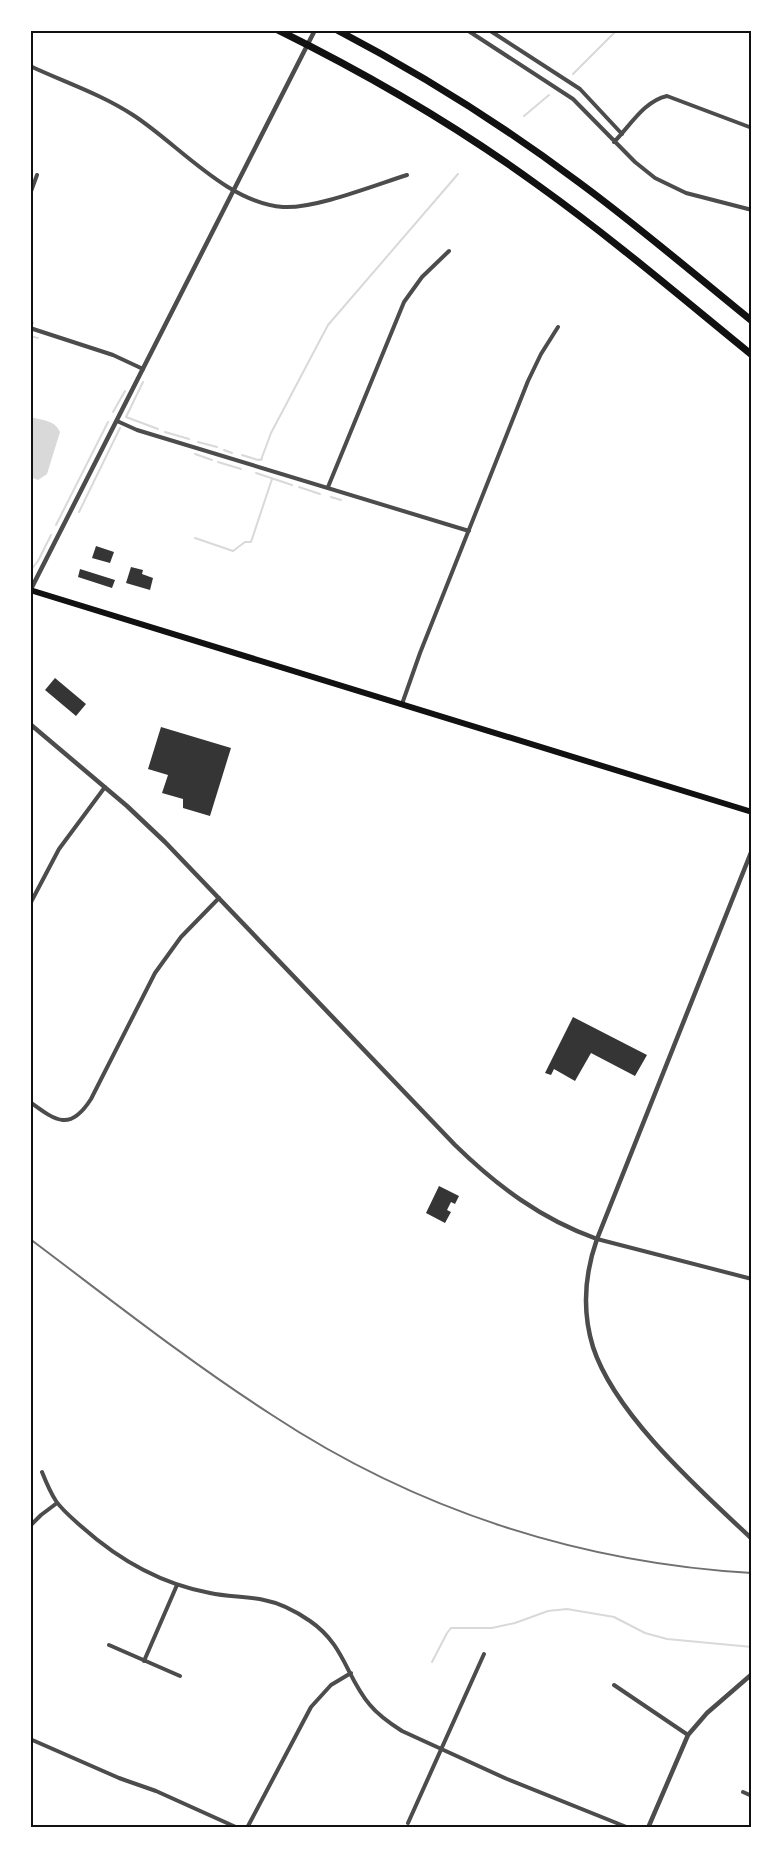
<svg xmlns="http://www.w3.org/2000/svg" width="782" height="1858" font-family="Quicksand,sans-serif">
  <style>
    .water { fill: #d9d9d9 }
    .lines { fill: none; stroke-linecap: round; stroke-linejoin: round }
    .stream { stroke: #d9d9d9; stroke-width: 2 }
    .building { fill: #353535 }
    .minor { stroke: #4c4c4c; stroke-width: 4 }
    .tertiary { stroke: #4c4c4c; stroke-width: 4.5 }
    .primary { stroke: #111; stroke-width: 6 }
    .motorway { stroke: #111; stroke-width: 7 }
    .rail { stroke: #707070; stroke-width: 2 }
    .neatline { fill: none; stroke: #111; stroke-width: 2 }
  </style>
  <rect width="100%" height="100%" fill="#fff"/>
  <path class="water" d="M 30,417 C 42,420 55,420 60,432 L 47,474 L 38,480 L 30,477 Z"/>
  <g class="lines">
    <path class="stream" d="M 573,74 L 617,30
      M 524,116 L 549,95
      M 30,322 L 33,323
      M 30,336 L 38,338
      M 143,382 L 126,417 L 158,429
      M 113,412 L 125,391
      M 165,432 L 189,439
      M 198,442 L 217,447
      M 224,450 L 232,453
      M 195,454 L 212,460
      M 242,455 L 258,460 L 262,459
      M 261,460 L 271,433 L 328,325 L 458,174
      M 218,462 L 241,469
      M 256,473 L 292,485
      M 299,487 L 320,494
      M 331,497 L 341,500
      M 79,512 L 120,428
      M 56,525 L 108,422
      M 195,538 L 233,551 L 245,542 L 251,542 L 272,479
      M 30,571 L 38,561 L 51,535
      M 432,1662 L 447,1633 L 451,1628 L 492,1628 L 515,1623 L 548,1611 L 567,1609 L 614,1617 L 645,1633 L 667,1639 L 752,1647"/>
  </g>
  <path class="building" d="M 96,546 L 114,552 L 110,563 L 92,558 Z
    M 131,567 L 143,570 L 142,574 L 153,578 L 150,590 L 126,583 Z
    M 80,569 L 115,580 L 112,588 L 78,577 Z
    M 55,678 L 86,704 L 76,716 L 45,690 Z
    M 161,727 L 231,748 L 210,816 L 183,808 L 183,799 L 162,793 L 168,775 L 148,769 Z
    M 573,1017 L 647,1055 L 635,1076 L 591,1053 L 575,1081 L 554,1069 L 551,1075 L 545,1073 Z
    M 439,1186 L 459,1196 L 455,1204 L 451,1202 L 447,1210 L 451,1212 L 445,1223 L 426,1213 Z"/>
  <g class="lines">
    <path class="minor" d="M 467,30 L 573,99 L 635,162 L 655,178 L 686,193 L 752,210
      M 489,30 L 580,89 L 622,134
      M 30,66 C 64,82 101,94 133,115 C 178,144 227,203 283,207 C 315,209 375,185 407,175
      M 614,142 C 630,126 644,101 667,96 L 752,128
      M 30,194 L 37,175
      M 30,328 L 113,355 L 143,369
      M 117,421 L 137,430 L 469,531
      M 328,487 L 404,302 L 422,277 L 449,251
      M 402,704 L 420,653 L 528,381 L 541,354 L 558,327
      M 30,904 L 59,849 L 105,787
      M 30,1102 C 56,1121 70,1132 91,1099 L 155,973 L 181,937 L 219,898
      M 597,1239 L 752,1279
      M 42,1472 C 46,1482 50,1492 56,1501 C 62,1510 73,1519 82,1527 C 119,1560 161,1584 210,1593 C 228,1597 246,1596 264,1600 C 280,1603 297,1612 310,1621 C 345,1645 346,1677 370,1705 C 379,1716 391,1724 402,1731 L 507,1779 L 629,1828
      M 30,1526 L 41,1515 L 57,1503
      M 109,1645 L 180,1676
      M 144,1661 L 177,1585
      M 614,1685 L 688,1735
      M 30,1739 L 119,1778 L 156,1791 L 238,1828
      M 743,1792 L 752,1796
      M 408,1823 L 484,1654
      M 247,1828 L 311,1707 L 331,1685 L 351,1673"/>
    <path class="tertiary" d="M 30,591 L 315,30
      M 30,724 L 127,806 L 165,842 L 455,1145 C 497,1186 541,1219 597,1239
      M 752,850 L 597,1239 C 585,1273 582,1311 593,1347 C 615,1415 700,1490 752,1539
      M 648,1828 L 688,1735 L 707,1713 L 752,1674"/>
    <path class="primary" d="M 30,590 L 752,812"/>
    <path class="motorway" d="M 278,30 C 369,75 457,126 539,186 C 613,239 682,298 752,355
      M 337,30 C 421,74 501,124 577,181 C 637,225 694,274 752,321"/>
    <path class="rail" d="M 30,1239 C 110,1299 188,1361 272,1415 C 416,1510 580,1563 752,1573"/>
  </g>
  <rect width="782" height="1858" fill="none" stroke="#ffffff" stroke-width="63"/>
  <rect x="32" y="32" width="718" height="1794" class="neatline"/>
</svg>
